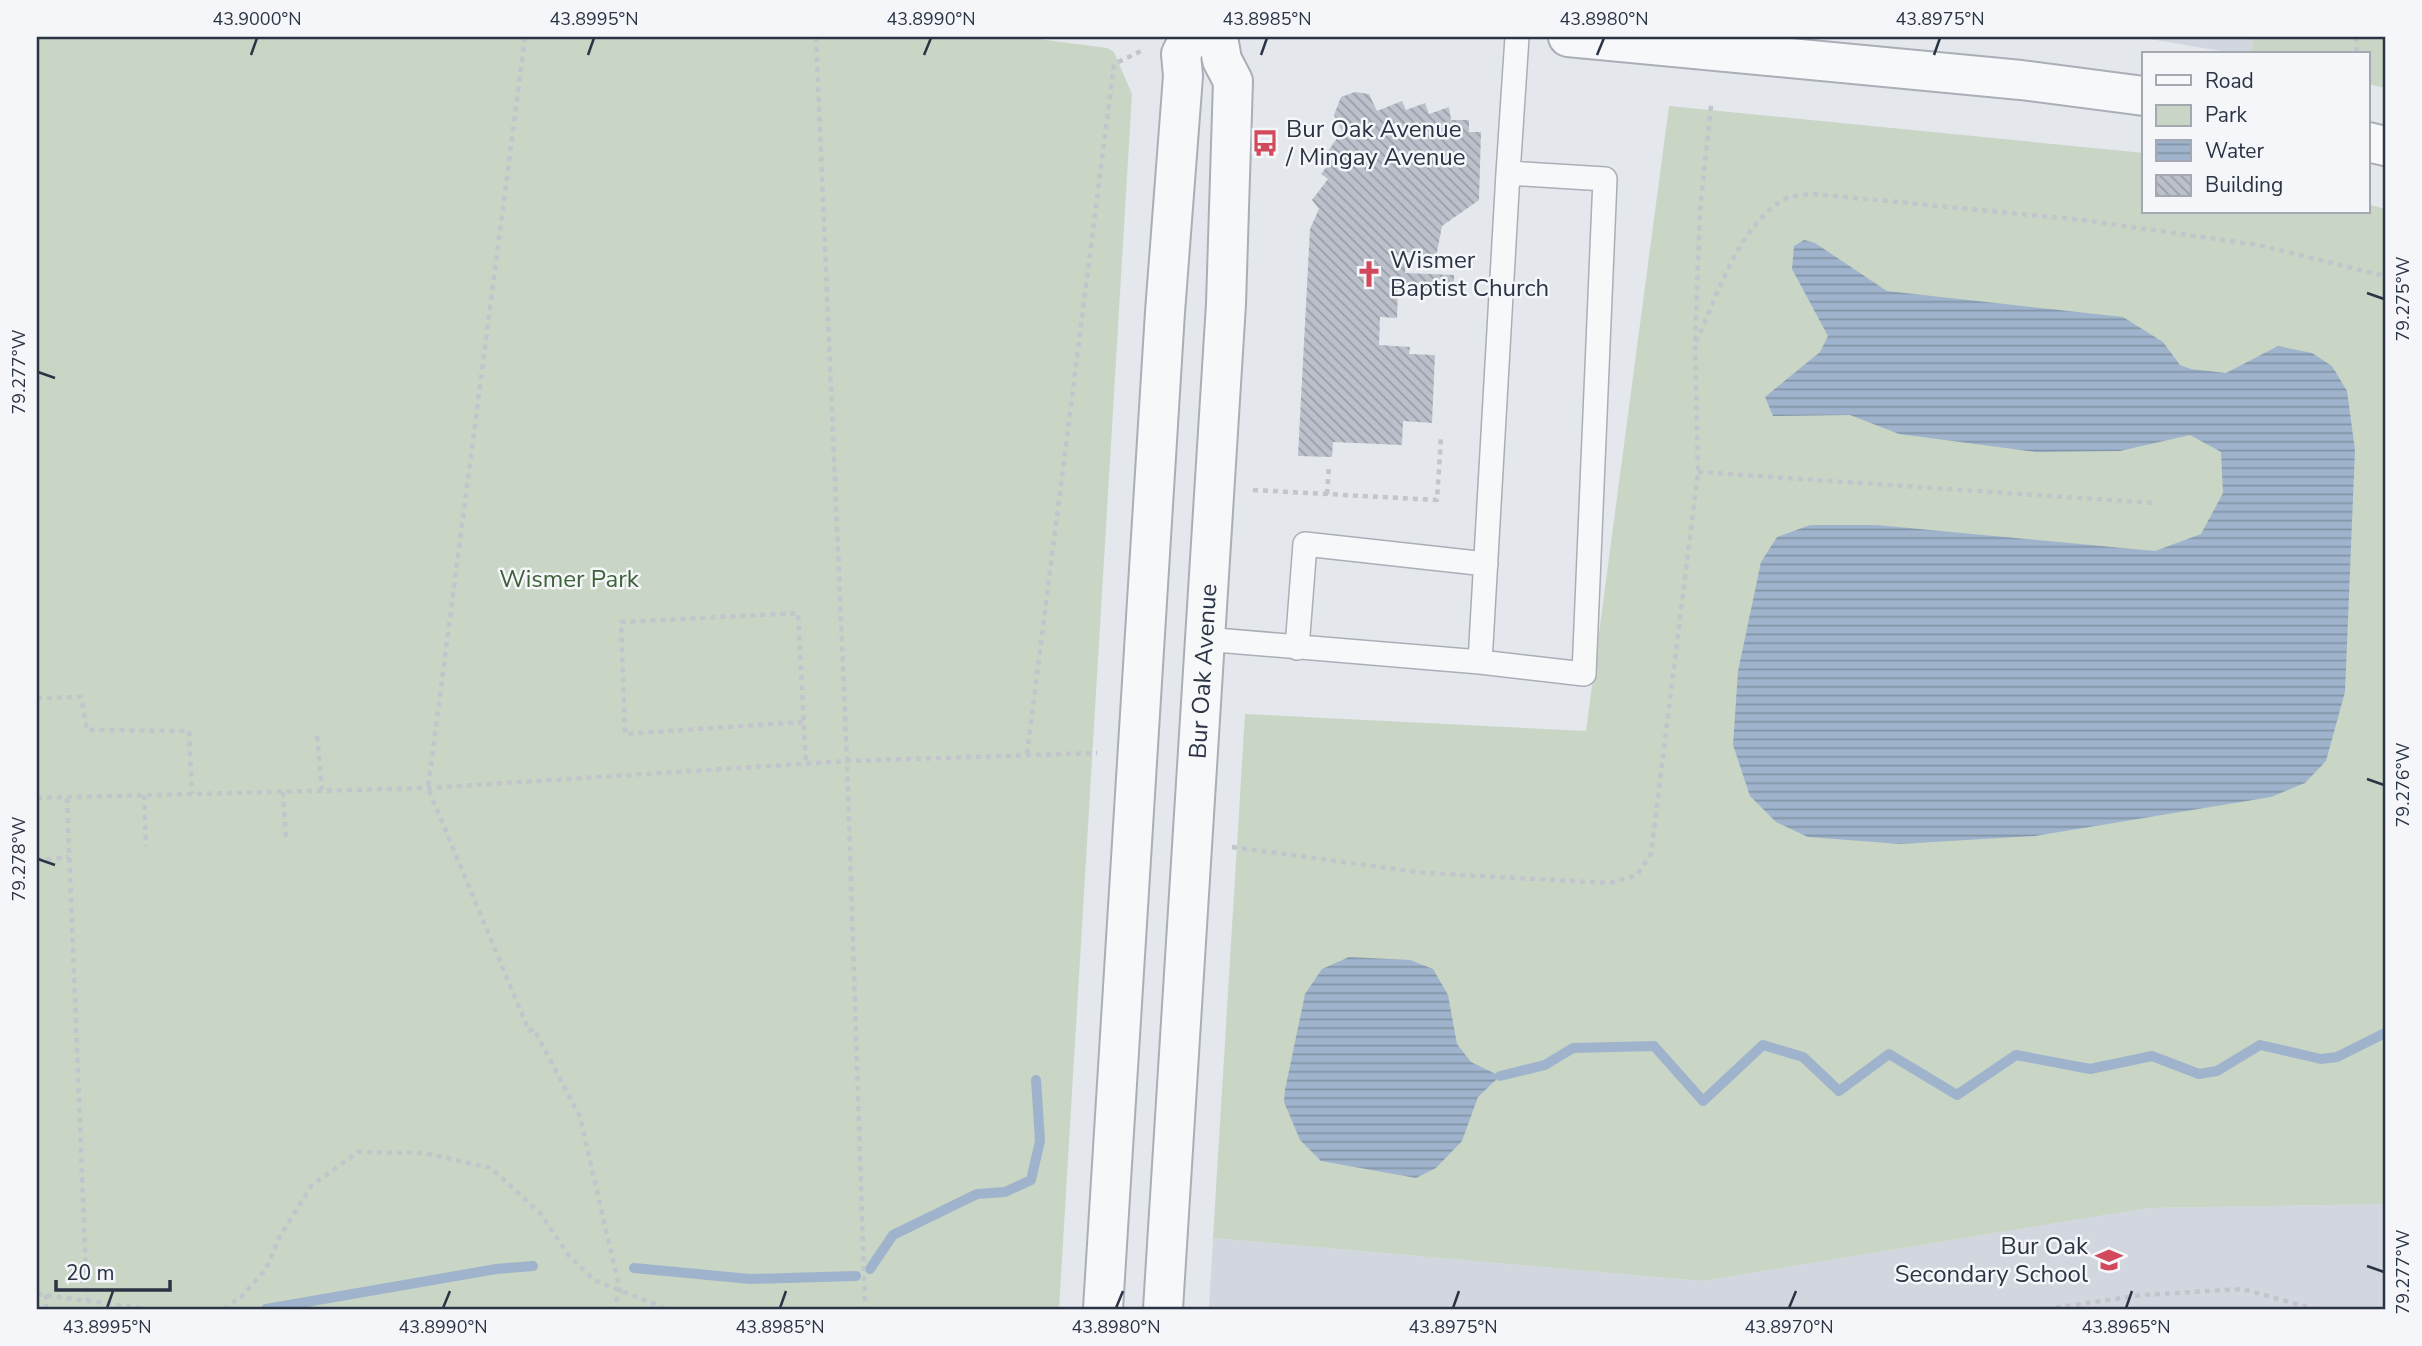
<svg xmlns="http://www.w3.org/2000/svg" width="2422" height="1346" font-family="'Nunito Sans',sans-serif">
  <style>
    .built { fill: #d2d6de }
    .green { fill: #c9d6c5 }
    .water { fill: url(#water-rules) }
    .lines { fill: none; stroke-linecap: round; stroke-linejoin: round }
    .stream { stroke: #9fb4cc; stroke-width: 10 }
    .building { fill: url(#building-back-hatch) }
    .service-casing { stroke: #a9aeb7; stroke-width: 26 }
    .tertiary-casing { stroke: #a9aeb7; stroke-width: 42 }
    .path { stroke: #c2c5cb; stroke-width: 4.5; stroke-dasharray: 5 5; stroke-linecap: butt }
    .service { stroke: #f7f8fa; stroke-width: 23 }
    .tertiary { stroke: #f7f8fa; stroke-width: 38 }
    .ticks { fill: none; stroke: #2b3445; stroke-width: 2.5 }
    .labels { text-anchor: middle; stroke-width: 5; stroke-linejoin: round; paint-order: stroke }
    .poi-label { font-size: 24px; fill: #2b3445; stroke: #f4f6f9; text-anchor: start }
    .park-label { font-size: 24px; fill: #3f6138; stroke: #f4f6f9 }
    .street-label { font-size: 24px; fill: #2b3445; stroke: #f4f6f9 }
    .neatline { fill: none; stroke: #2b3445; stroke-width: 2.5 }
    .ticks-label { font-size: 18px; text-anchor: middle; fill: #2b3445 }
  </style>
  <defs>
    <pattern id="water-rules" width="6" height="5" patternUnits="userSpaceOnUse" patternTransform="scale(1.75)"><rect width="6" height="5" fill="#9fb4cc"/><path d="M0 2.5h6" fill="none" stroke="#8293a7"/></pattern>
    <pattern id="building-back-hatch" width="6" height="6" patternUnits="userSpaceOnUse" patternTransform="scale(1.75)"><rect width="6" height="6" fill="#bbc0ca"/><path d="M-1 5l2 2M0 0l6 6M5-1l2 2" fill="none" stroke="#989da6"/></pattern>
  </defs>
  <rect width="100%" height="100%" fill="#e4e7ec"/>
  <path class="built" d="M 2138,37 L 2253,37 L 2251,54 L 2239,54 Z
    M 2385,1204 L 2385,1309 L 1209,1309 L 1213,1238 L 1702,1281 L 2149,1208 Z"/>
  <path class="green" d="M 37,37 L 1024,37 L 1107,48 L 1114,52 L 1132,94 L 1059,1309 L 37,1309 Z
    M 2253,37 L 2385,37 L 2385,88 L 2368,84 L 2368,54 L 2251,54 Z
    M 1669,106 L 2144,153 L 2144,212 L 2368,212 L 2368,204 L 2385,209 L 2385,1204 L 2149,1208 L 1702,1281 L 1213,1238 L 1245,714 L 1586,731 Z"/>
  <path class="water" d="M 1804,240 L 1815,243 L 1887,291 L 2123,317 L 2163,342 L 2180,365 L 2191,369 L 2226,373 L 2278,346 L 2312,353 L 2332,366 L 2347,391 L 2355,450 L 2345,692 L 2326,761 L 2305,783 L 2271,797 L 2035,836 L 1900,844 L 1808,837 L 1776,822 L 1750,796 L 1733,745 L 1738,671 L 1761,562 L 1777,537 L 1810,525 L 1877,525 L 2155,551 L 2201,534 L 2223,493 L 2221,452 L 2190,435 L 2120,451 L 2036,452 L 1899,434 L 1850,415 L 1773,416 L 1765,397 L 1820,352 L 1828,336 L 1792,269 L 1794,246 Z
    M 1349,957 L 1410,960 L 1433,969 L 1448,995 L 1457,1044 L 1471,1062 L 1500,1076 L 1478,1097 L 1462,1141 L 1436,1168 L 1416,1178 L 1321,1161 L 1300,1140 L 1284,1102 L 1285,1090 L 1305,994 L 1322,969 Z"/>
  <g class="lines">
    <path class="stream" d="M 1500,1076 L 1545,1065 L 1573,1048 L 1654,1046 L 1703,1101 L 1763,1045 L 1803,1057 L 1839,1091 L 1889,1054 L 1957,1095 L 2016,1055 L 2090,1069 L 2152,1056 L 2199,1074 L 2217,1071 L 2260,1045 L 2321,1059 L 2337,1057 L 2385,1033
      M 634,1268 L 750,1279 L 856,1276
      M 870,1269 L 893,1235 L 977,1194 L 1005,1192 L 1031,1180 L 1040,1141 L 1036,1080
      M 266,1309 L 496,1269 L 533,1266"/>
  </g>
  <path class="building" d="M 1355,92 L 1369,94 L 1377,111 L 1402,101 L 1406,110 L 1425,103 L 1429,114 L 1449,107 L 1451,120 L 1469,120 L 1469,132 L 1481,132 L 1479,200 L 1442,226 L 1436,257 L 1406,252 L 1405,273 L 1454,275 L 1454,291 L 1398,289 L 1397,318 L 1380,317 L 1379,345 L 1410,347 L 1409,354 L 1435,355 L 1432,423 L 1403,421 L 1402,445 L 1333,442 L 1332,457 L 1298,456 L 1310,229 L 1319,209 L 1312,200 L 1328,179 L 1321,174 L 1335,156 L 1328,151 L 1342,131 L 1334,115 L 1341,97 Z"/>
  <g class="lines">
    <defs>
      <path id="service" d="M 1204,639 L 1480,662 L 1584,674 L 1605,179 L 1508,173 L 1517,37
        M 1297,648 L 1305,544 L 1486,564
        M 1480,662 L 1508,173"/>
      <g id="tertiary">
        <path d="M 1568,37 L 2021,80 L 2144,96"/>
        <path d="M 2368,142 L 2385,146"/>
        <path d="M 1103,1309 L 1165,312 L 1183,76 L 1181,54 L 1190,37"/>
        <path id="s1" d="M 1163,1309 L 1226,304 L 1233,81 L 1222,60 L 1218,37"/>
      </g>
    </defs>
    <use href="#service" class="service-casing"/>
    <use href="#tertiary" class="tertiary-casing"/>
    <path class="path" d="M 525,37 L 428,788 L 529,1031 L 534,1029 L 580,1117 L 620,1291 L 613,1309
      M 816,37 L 847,761 L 865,1309
      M 2356,37 L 2357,54
      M 1696,342 C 1718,295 1737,228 1783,200 C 1791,195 1805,195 1815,194 L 2082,220 L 2258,245 L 2385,276
      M 1698,472 L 2154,503
      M 1253,490 L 1437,500 L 1441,437
      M 1327,494 L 1329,466
      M 37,698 L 81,697 L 87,730 L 189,731 L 192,794
      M 803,722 L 625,734 L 621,622 L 798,613 L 806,764
      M 317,736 L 322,790
      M 1027,754 L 1114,64 L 1141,51
      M 283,792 L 286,839
      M 144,795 L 146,846
      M 37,798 L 428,788 L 847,761 L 1097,753
      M 67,798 L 87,1300
      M 1232,847 L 1425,873 L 1610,883 L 1637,875 L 1651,854 L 1698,472 L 1695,344 L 1700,210 L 1711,106
      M 37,858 L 42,860 L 69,857
      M 37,1294 L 148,1309
      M 46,1309 L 46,1295
      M 224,1309 L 242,1296 L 266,1269 L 280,1236 L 312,1185 L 358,1152 L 424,1153 L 491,1168 L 541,1214 L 569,1256 L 594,1280 L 667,1309
      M 2046,1309 L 2142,1295 L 2243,1289 L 2314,1309"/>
    <use href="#service" class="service"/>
    <use href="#tertiary" class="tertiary"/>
  </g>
  <path class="ticks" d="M 251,55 L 257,38M 588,55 L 594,38M 924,55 L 931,38M 1261,55 L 1267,38M 1597,55 L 1604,38M 1934,55 L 1940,38M 2367,293 L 2384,299M 38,372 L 55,378M 2367,779 L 2384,785M 38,859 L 55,865M 2367,1266 L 2384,1272M 107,1308 L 113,1291M 443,1308 L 450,1291M 780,1308 L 786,1291M 1116,1308 L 1123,1291M 1453,1308 L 1459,1291M 1789,1308 L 1796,1291M 2126,1308 L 2132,1291"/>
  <defs>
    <symbol id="bus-bare" viewBox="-9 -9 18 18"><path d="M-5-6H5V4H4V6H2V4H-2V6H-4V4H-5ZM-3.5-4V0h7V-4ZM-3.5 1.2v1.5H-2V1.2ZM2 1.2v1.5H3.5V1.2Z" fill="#d1495b" stroke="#f4f6f9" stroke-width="2.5" paint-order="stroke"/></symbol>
    <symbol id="church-bare" viewBox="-9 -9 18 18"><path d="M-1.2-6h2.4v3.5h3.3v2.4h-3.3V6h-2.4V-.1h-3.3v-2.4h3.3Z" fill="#d1495b" stroke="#f4f6f9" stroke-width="2.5" paint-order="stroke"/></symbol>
    <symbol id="school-bare" viewBox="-9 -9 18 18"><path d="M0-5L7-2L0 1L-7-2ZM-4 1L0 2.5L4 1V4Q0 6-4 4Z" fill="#d1495b" stroke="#f4f6f9" stroke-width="2.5" paint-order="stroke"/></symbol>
  </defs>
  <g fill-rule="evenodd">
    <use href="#bus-bare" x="1246" y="124" width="38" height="38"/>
    <use href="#church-bare" x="1350" y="255" width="38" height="38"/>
    <use href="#school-bare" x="2090" y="1241" width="38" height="38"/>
  </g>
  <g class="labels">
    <g class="poi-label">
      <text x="1286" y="137">Bur Oak Avenue<tspan x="1286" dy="28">/ Mingay Avenue</tspan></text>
      <text x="1390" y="268">Wismer<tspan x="1390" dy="28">Baptist Church</tspan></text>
      <text x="2088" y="1254" text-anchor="end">Bur Oak<tspan x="2088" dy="28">Secondary School</tspan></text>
    </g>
    <g class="park-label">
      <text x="569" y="587">Wismer Park</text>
    </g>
    <g class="street-label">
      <text dy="8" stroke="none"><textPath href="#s1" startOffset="639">Bur Oak Avenue</textPath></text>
    </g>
  </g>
  <rect width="2422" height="1346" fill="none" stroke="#f4f6f9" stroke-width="77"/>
  <rect x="2142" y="52" width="228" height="161" fill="#f4f6f9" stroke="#a4a8b1" stroke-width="2"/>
  <rect x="2156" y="75" width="35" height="10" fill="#f7f8fa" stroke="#a4a8b1" stroke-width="2"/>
  <text x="2205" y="88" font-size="21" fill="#2b3445">Road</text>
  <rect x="2156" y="105" width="35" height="21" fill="#c9d6c5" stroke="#a4a8b1" stroke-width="2"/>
  <text x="2205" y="122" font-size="21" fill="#2b3445">Park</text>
  <rect x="2156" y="140" width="35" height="21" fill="url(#water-rules)" stroke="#a4a8b1" stroke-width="2"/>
  <text x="2205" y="158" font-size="21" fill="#2b3445">Water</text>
  <rect x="2156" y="175" width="35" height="21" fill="url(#building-back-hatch)" stroke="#a4a8b1" stroke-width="2"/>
  <text x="2205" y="192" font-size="21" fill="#2b3445">Building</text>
  <path d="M56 1280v10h114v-10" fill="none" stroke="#2b3445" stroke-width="3.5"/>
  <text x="66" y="1280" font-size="21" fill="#2b3445" stroke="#f4f6f9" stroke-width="5" paint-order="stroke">20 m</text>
  <rect x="38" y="38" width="2346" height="1270" class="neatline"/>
  <g class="ticks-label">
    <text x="257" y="25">43.9000°N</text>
    <text x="594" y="25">43.8995°N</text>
    <text x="931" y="25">43.8990°N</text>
    <text x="1267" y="25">43.8985°N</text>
    <text x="1604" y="25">43.8980°N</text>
    <text x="1940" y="25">43.8975°N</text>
    <text transform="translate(2403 299) rotate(-90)" y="6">79.275°W</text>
    <text transform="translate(19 372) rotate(-90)" y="6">79.277°W</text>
    <text transform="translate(2403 785) rotate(-90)" y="6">79.276°W</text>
    <text transform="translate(19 859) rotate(-90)" y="6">79.278°W</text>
    <text transform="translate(2403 1272) rotate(-90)" y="6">79.277°W</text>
    <text x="107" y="1333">43.8995°N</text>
    <text x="443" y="1333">43.8990°N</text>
    <text x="780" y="1333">43.8985°N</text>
    <text x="1116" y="1333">43.8980°N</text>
    <text x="1453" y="1333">43.8975°N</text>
    <text x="1789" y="1333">43.8970°N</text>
    <text x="2126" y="1333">43.8965°N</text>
  </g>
</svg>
